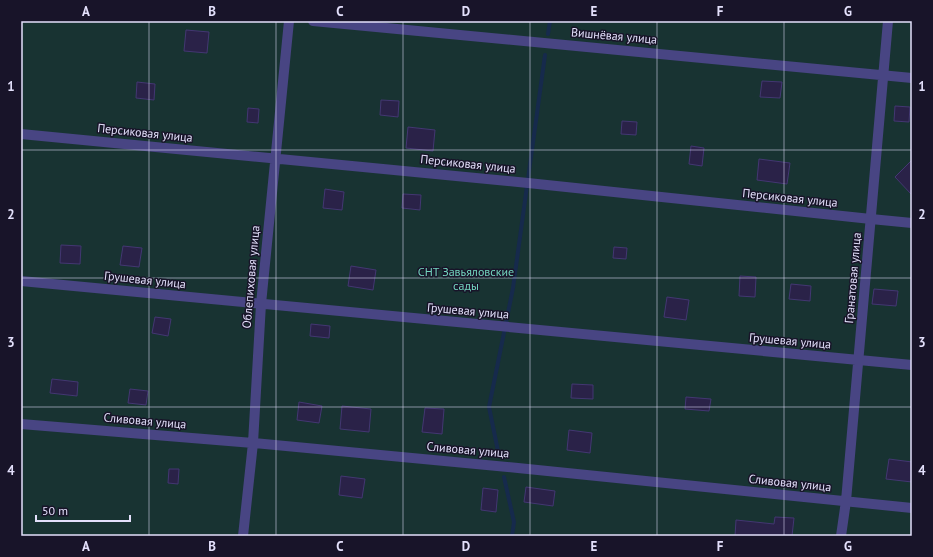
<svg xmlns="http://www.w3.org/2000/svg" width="933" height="557" font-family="'PT Sans',sans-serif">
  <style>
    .green { fill: #183332 }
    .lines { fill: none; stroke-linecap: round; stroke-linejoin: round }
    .stream { stroke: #162a4c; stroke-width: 4 }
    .building { fill: #2a2248; stroke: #433772 }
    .minor { stroke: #484583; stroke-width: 10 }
    .grid { fill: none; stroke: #e3e0fb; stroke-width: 1; stroke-opacity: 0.55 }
    .labels { text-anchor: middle; stroke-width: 3; stroke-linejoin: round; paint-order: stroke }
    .street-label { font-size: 12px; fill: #e3e0fb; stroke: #181429 }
    .park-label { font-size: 12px; fill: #73d5be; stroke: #181429 }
    .neatline { fill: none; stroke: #e3e0fb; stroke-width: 1.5 }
    .grid-label { font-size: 13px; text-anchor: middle; font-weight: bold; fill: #e3e0fb }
  </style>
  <rect width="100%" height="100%" fill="#181429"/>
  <path class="green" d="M 21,21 L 912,21 L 912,536 L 21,536 Z"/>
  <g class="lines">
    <path class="stream" d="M 548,34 L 550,21
      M 499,456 L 489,407 L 513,288 L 545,55
      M 504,477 L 514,522 L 512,536"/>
  </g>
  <path class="building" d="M 186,30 L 209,32 L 207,53 L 184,51 Z
    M 762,81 L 782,82 L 780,98 L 760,97 Z
    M 137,82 L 155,84 L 154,100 L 136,98 Z
    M 381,100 L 399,101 L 398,117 L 380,115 Z
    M 895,106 L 910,107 L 909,122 L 894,121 Z
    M 248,108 L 259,109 L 258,123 L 247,122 Z
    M 622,121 L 637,122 L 636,135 L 621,134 Z
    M 408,127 L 435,130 L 433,151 L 406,148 Z
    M 691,146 L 704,148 L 702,166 L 689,164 Z
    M 759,159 L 790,163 L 787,184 L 757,180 Z
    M 912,160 L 912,195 L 895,177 Z
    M 325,189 L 344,192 L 342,210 L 323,208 Z
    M 403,194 L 421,195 L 420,210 L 402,208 Z
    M 61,245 L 81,246 L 80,264 L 60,263 Z
    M 123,246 L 142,248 L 139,267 L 120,265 Z
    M 614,247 L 627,248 L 626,259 L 613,258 Z
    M 351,266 L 376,270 L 373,290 L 348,286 Z
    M 740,276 L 756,277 L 755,297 L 739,296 Z
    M 791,284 L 811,286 L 810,301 L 789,299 Z
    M 874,289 L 898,291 L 896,306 L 872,304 Z
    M 667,297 L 689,300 L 686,320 L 664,317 Z
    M 155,317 L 171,319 L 168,336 L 152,333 Z
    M 311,324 L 330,326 L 329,338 L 310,336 Z
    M 52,379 L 78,382 L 77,396 L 50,393 Z
    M 572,384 L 593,385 L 593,399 L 571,398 Z
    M 130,389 L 148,391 L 146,405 L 128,403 Z
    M 686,397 L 711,399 L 709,411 L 685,409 Z
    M 299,402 L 322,406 L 319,423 L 297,420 Z
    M 342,406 L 371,409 L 369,432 L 340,429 Z
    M 425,408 L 444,409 L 442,434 L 422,432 Z
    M 569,430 L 592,433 L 590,453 L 567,450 Z
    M 889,459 L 912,462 L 912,482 L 886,479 Z
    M 169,469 L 179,469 L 178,484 L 168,483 Z
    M 341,476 L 365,479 L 362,498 L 339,495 Z
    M 526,487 L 555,491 L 553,506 L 524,502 Z
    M 483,488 L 498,490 L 496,512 L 481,510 Z
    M 775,517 L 794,518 L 792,536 L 735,536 L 736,520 L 774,524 Z"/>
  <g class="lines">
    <path class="minor" d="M 313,21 L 912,78
      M 21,134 L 528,183 L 871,219 L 912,223
      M 21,281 L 912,365
      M 21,424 L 253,443 L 518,468 L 912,508
      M 243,536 L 253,443 L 261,304 L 289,21
      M 841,536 L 846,501 L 888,21"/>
  </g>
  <path class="grid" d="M 149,21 L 149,536M 276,21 L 276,536M 403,21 L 403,536M 530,21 L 530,536M 657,21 L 657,536M 784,21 L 784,536M 21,150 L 912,150M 21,278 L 912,278M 21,407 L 912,407"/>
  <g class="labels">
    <g class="street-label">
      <text transform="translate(614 36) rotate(5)" y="4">Вишнёвая улица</text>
      <text transform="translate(145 133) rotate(6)" y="4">Персиковая улица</text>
      <text transform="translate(468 164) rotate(6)" y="4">Персиковая улица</text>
      <text transform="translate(790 198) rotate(6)" y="4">Персиковая улица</text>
      <text transform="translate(251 277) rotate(-85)" y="4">Облепиховая улица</text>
      <text transform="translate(853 278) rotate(-85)" y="4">Гранатовая улица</text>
      <text transform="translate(145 280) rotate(6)" y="4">Грушевая улица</text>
      <text transform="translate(468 311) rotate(5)" y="4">Грушевая улица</text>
      <text transform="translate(790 341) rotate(5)" y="4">Грушевая улица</text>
      <text transform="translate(145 421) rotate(5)" y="4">Сливовая улица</text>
      <text transform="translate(468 450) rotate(5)" y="4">Сливовая улица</text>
      <text transform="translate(790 483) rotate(6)" y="4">Сливовая улица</text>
    </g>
    <g class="park-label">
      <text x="466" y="276">СНТ Завьяловские<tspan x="466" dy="14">сады</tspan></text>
    </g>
  </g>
  <rect width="933" height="557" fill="none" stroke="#181429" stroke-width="44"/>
  <path d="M36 515v6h94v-6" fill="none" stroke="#e3e0fb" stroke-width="2"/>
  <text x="42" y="515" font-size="12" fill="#e3e0fb" stroke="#181429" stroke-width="3" paint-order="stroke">50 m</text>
  <rect x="22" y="22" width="889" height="513" class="neatline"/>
  <g class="grid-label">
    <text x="86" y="16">A</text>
    <text x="212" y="16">B</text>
    <text x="340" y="16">C</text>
    <text x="466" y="16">D</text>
    <text x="594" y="16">E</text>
    <text x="720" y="16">F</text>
    <text x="848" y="16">G</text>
    <text x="11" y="91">1</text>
    <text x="922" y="91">1</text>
    <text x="11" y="219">2</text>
    <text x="922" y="219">2</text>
    <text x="11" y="347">3</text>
    <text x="922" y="347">3</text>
    <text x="11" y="475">4</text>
    <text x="922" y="475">4</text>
    <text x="86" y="551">A</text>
    <text x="212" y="551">B</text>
    <text x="340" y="551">C</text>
    <text x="466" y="551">D</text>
    <text x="594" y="551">E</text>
    <text x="720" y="551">F</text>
    <text x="848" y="551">G</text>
  </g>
</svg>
